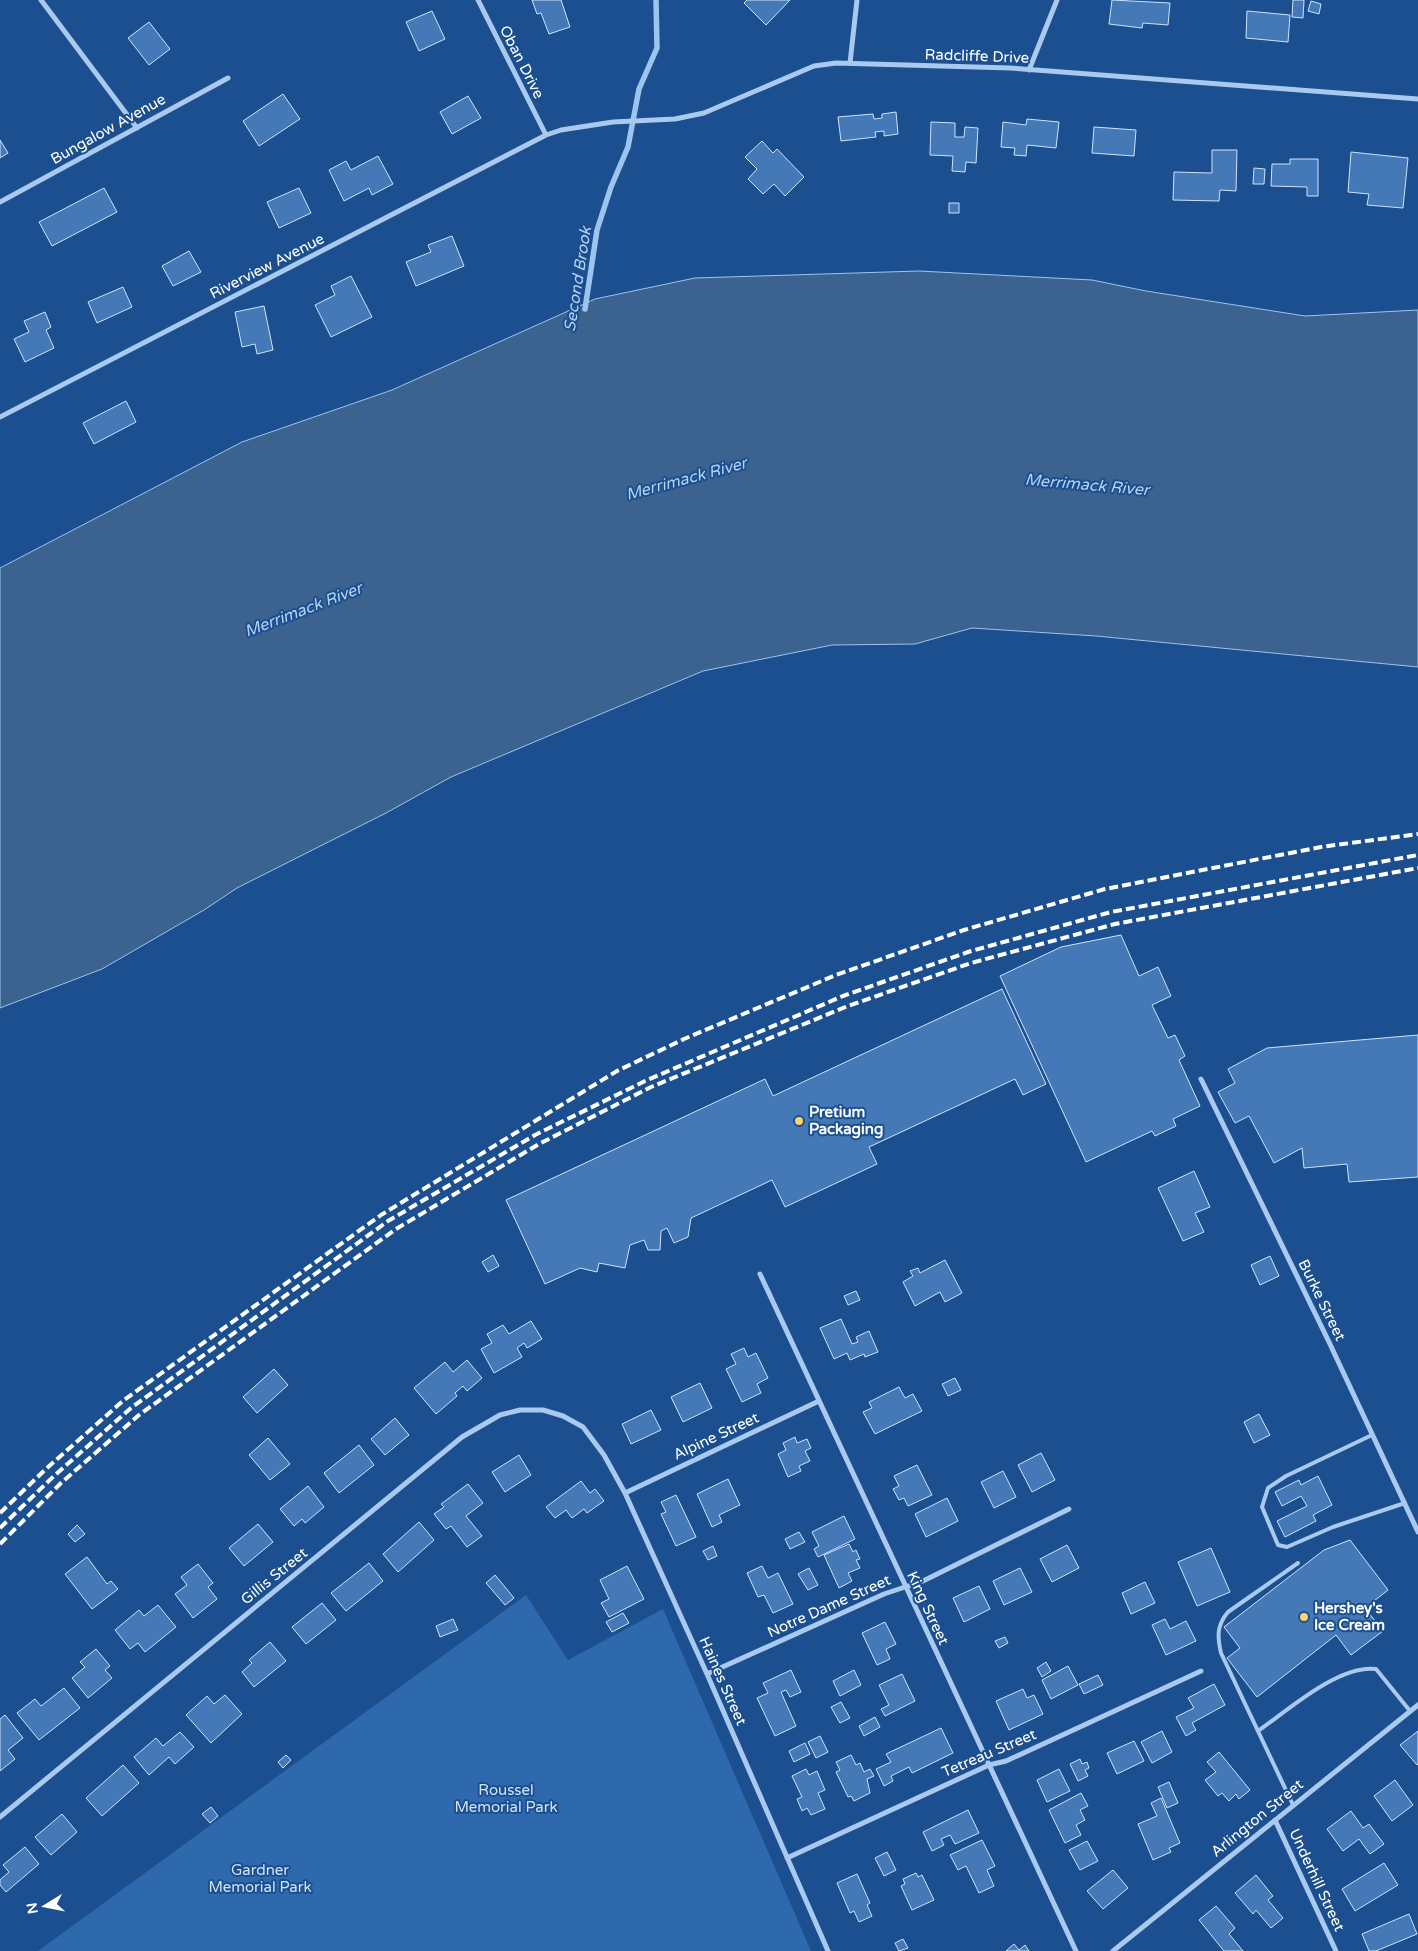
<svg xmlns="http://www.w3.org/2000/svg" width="1418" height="1951" font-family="'Varela Round',sans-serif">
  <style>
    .green { fill: #2e69ad }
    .water { fill: #3c6290; stroke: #9cc4f0 }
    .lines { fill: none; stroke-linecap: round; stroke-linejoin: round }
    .stream { stroke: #9cc4f0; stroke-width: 5.5 }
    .building { fill: #4478b7; stroke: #cfe3fa }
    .lane { stroke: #a9c9ee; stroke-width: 4 }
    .street { stroke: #a9c9ee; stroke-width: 5 }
    .rail { stroke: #fff; stroke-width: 4; stroke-dasharray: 9 4; stroke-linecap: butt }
    .poi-dot { fill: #ffd166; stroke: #1b4f8f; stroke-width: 2 }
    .labels { text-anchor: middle; stroke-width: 4; stroke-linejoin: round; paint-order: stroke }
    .street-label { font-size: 15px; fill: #fff; stroke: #1b4f8f }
    .poi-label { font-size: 15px; font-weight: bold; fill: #fff; stroke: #1b4f8f; text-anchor: start }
    .park-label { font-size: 15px; fill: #cfe3fa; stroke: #1b4f8f }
    .water-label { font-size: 16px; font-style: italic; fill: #b5d3f5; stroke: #1b4f8f }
  </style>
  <rect width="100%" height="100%" fill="#1b4f8f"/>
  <path class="green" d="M 526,1595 L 568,1660 L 663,1609 L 811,1951 L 38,1951 Z"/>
  <path class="water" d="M 919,271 L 1092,280 L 1146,291 L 1305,316 L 1418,310 L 1418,667 L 1096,636 L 972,628 L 915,644 L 832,645 L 703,671 L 451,777 L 386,813 L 237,888 L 204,910 L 102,969 L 0,1008 L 0,568 L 242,442 L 392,390 L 595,299 L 695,278 Z"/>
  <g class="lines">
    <path class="stream" d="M 585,309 L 597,230 L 611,187 L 628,147 L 639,89 L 657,48 L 656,0"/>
  </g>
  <path class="building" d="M 532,0 L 561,0 L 570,27 L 549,34 L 541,13 L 537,14 Z
    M 747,0 L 790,0 L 766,25 L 744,3 Z
    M 1112,0 L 1170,3 L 1168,25 L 1143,23 L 1142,28 L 1109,24 Z
    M 1293,0 L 1304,0 L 1303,18 L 1292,17 Z
    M 1311,1 L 1321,4 L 1319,14 L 1308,11 Z
    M 432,11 L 445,39 L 419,51 L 406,22 Z
    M 1247,11 L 1290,15 L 1288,42 L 1246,38 Z
    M 149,22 L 170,49 L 149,65 L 128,38 Z
    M 283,94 L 300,119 L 259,146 L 243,121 Z
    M 468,96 L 481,118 L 452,134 L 440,112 Z
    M 896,112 L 898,134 L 884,136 L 884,131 L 875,132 L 876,137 L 841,141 L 838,117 L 873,114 L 874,119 L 882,118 L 882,114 Z
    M 1027,119 L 1059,122 L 1056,148 L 1027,145 L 1026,156 L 1014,155 L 1015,148 L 1001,147 L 1003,122 L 1026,125 Z
    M 931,122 L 955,123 L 955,137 L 964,137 L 965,127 L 978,128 L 976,163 L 966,162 L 965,172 L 952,171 L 953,156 L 930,155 Z
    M 1094,127 L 1136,130 L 1134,156 L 1092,153 Z
    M 0,140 L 8,153 L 0,158 Z
    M 762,141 L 773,153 L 777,149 L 804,177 L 785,196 L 774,184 L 763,194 L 748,179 L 757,169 L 745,157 Z
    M 1212,150 L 1237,150 L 1236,191 L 1220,190 L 1219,201 L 1173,200 L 1174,172 L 1212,173 Z
    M 1351,152 L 1408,158 L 1403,208 L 1367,205 L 1369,194 L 1348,192 Z
    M 378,156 L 393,184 L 372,195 L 369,188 L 344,201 L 329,170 L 346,161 L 351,170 Z
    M 1290,159 L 1318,159 L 1318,196 L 1307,196 L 1307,187 L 1271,186 L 1272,164 L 1290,164 Z
    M 1254,168 L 1265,169 L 1264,184 L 1253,184 Z
    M 104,188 L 117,212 L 52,246 L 39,222 Z
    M 299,188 L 311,213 L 279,228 L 267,202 Z
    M 949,203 L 959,203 L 959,213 L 949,213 Z
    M 452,236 L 464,266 L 416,286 L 406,262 L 431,252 L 428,245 Z
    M 189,251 L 201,272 L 173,286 L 162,266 Z
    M 351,276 L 372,317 L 331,337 L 315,305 L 335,295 L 331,286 Z
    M 123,287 L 132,307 L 97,323 L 88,302 Z
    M 264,306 L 273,350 L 257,354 L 255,344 L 242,347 L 235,312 Z
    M 45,312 L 51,327 L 46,330 L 54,348 L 25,362 L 14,339 L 29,332 L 24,321 Z
    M 126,401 L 136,422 L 94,444 L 83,423 Z
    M 1121,935 L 1139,976 L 1158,967 L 1171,996 L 1152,1005 L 1168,1038 L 1175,1035 L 1185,1056 L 1179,1060 L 1200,1106 L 1173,1119 L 1176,1126 L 1155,1136 L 1152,1131 L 1086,1162 L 1000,976 L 1061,947 Z
    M 1002,989 L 1046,1084 L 1023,1095 L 1015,1079 L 869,1147 L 877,1164 L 785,1207 L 772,1180 L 691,1218 L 688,1237 L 674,1243 L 667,1228 L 661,1231 L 660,1250 L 648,1250 L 644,1240 L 630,1245 L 625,1268 L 599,1263 L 597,1272 L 580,1268 L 545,1284 L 506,1200 L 765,1079 L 773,1096 Z
    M 1418,1035 L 1418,1177 L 1349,1182 L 1347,1164 L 1304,1168 L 1302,1148 L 1274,1163 L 1249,1116 L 1235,1123 L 1218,1092 L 1235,1083 L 1228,1069 L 1267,1048 Z
    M 1194,1171 L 1210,1207 L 1195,1213 L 1204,1232 L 1183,1241 L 1158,1188 Z
    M 493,1255 L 499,1266 L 488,1272 L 482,1262 Z
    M 1270,1256 L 1279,1276 L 1260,1285 L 1251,1265 Z
    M 945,1260 L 962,1293 L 945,1302 L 940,1292 L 915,1306 L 903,1282 L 913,1276 L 910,1271 L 918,1268 L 920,1273 Z
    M 856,1291 L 860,1300 L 848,1305 L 844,1296 Z
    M 841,1319 L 852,1344 L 858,1342 L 856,1337 L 869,1331 L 878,1352 L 865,1357 L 864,1354 L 850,1360 L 847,1353 L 834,1359 L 820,1328 Z
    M 531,1321 L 542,1339 L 527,1348 L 524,1343 L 517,1348 L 522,1357 L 494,1373 L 481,1349 L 492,1343 L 487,1334 L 503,1325 L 509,1334 Z
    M 744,1348 L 748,1357 L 756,1353 L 768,1378 L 757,1384 L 761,1393 L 742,1402 L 726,1369 L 736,1364 L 731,1354 Z
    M 467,1360 L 482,1378 L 467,1391 L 463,1386 L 455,1393 L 457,1396 L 436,1414 L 414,1388 L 445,1362 L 453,1372 Z
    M 274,1369 L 288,1385 L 257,1413 L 243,1397 Z
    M 955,1378 L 961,1390 L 948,1396 L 942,1384 Z
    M 700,1383 L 712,1408 L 683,1422 L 671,1397 Z
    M 899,1387 L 905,1398 L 913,1394 L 922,1411 L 875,1434 L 863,1412 L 872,1408 L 869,1402 Z
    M 651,1410 L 661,1430 L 631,1444 L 622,1424 Z
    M 1259,1414 L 1270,1435 L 1254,1443 L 1244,1422 Z
    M 395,1418 L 409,1435 L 385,1455 L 371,1439 Z
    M 795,1437 L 797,1443 L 807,1439 L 811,1448 L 805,1451 L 810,1461 L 799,1466 L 801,1471 L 788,1477 L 778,1454 L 786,1450 L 783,1443 Z
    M 268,1438 L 290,1464 L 270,1480 L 249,1455 Z
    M 359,1445 L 374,1465 L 339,1493 L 324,1473 Z
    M 1041,1453 L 1055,1480 L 1032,1492 L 1018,1465 Z
    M 519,1455 L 531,1475 L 505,1492 L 492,1472 Z
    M 917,1465 L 932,1495 L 908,1506 L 904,1498 L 899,1500 L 893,1489 L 899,1486 L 894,1476 Z
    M 1003,1471 L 1016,1497 L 994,1508 L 981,1482 Z
    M 1318,1476 L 1332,1505 L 1313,1515 L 1316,1521 L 1285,1537 L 1277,1521 L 1307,1506 L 1301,1496 L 1282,1506 L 1275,1492 L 1299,1480 L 1301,1485 Z
    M 728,1479 L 740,1505 L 719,1515 L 722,1522 L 712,1527 L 697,1494 Z
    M 581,1481 L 590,1493 L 595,1489 L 604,1501 L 587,1513 L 584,1509 L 572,1518 L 566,1510 L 555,1518 L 546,1507 Z
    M 468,1484 L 483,1503 L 466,1516 L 482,1536 L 467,1547 L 451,1526 L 446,1529 L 434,1514 L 444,1507 L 441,1504 Z
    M 308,1486 L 324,1507 L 305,1523 L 302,1519 L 294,1526 L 280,1509 Z
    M 676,1495 L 696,1537 L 676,1546 L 661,1514 L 666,1512 L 661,1502 Z
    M 947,1498 L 958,1521 L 926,1537 L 915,1514 Z
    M 844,1516 L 855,1539 L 818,1557 L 814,1549 L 819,1546 L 812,1532 Z
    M 419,1522 L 434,1540 L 398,1572 L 383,1554 Z
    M 258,1524 L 273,1542 L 244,1566 L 229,1548 Z
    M 77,1525 L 85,1534 L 75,1542 L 68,1534 Z
    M 799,1532 L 805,1542 L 790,1549 L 785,1539 Z
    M 1350,1540 L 1388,1590 L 1365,1608 L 1383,1631 L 1351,1655 L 1336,1635 L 1257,1697 L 1227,1658 L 1240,1648 L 1224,1627 L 1324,1550 Z
    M 849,1544 L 853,1552 L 856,1550 L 860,1559 L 856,1560 L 860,1568 L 848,1573 L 852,1581 L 839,1588 L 824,1555 Z
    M 1067,1545 L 1079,1568 L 1052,1582 L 1040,1559 Z
    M 713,1546 L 717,1556 L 708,1560 L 703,1551 Z
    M 1211,1548 L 1230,1592 L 1197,1606 L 1178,1562 Z
    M 87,1557 L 107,1584 L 111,1581 L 118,1589 L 92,1609 L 65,1574 Z
    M 369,1563 L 383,1581 L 346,1611 L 331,1593 Z
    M 198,1564 L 213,1583 L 208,1587 L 217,1599 L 193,1618 L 175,1594 L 187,1585 L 181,1577 Z
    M 627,1566 L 644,1599 L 609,1617 L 601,1603 L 609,1599 L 600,1580 Z
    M 762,1566 L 768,1578 L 778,1573 L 793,1604 L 773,1613 L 764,1595 L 758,1597 L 747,1573 Z
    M 809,1568 L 818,1585 L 808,1590 L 798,1574 Z
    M 1020,1568 L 1032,1592 L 1004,1605 L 993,1581 Z
    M 495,1575 L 514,1598 L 505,1605 L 486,1583 Z
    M 1145,1582 L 1155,1603 L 1131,1614 L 1122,1593 Z
    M 979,1586 L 990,1609 L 964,1622 L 953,1598 Z
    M 322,1603 L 336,1620 L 306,1644 L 292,1627 Z
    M 158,1605 L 176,1627 L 145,1652 L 138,1643 L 130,1649 L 115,1630 L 139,1610 L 144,1616 Z
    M 623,1613 L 629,1623 L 612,1632 L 606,1622 Z
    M 453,1619 L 458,1630 L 440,1637 L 436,1626 Z
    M 1165,1619 L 1170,1629 L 1186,1621 L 1196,1641 L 1166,1655 L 1152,1625 Z
    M 885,1622 L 896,1644 L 886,1649 L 890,1659 L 877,1665 L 862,1633 Z
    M 1005,1637 L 1008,1643 L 999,1648 L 995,1641 Z
    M 270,1642 L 286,1661 L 254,1687 L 242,1672 L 252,1663 L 249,1660 Z
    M 96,1649 L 110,1666 L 105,1670 L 112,1678 L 88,1698 L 72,1678 L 85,1667 L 80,1662 Z
    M 1046,1662 L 1051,1671 L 1042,1677 L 1037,1668 Z
    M 1068,1666 L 1078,1685 L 1051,1699 L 1042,1680 Z
    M 791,1670 L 801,1692 L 790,1697 L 786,1690 L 781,1692 L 796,1726 L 775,1736 L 757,1698 L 768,1693 L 763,1683 Z
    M 854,1670 L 861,1685 L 840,1696 L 833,1681 Z
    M 902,1674 L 915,1701 L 885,1716 L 881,1709 L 889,1705 L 879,1685 Z
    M 1098,1675 L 1103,1685 L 1084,1694 L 1079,1684 Z
    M 1214,1684 L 1225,1705 L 1192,1723 L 1196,1730 L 1186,1736 L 1176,1717 L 1194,1708 L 1188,1698 Z
    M 64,1688 L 80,1708 L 39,1740 L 17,1713 L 35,1699 L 41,1706 Z
    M 1023,1689 L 1027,1698 L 1034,1695 L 1043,1714 L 1009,1730 L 996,1701 Z
    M 225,1695 L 242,1714 L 211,1743 L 186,1715 L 207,1696 L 214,1704 Z
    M 841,1702 L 850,1718 L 840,1723 L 831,1707 Z
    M 5,1715 L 23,1738 L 8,1750 L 15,1759 L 0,1771 L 0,1719 Z
    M 875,1717 L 880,1727 L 864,1736 L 859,1726 Z
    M 941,1728 L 953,1753 L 912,1773 L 909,1767 L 891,1776 L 893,1781 L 884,1786 L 876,1769 L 891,1762 L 886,1754 Z
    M 1162,1731 L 1172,1752 L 1152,1763 L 1141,1742 Z
    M 1418,1731 L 1418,1764 L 1417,1765 L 1400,1745 Z
    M 180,1732 L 194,1747 L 175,1764 L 169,1757 L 149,1775 L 134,1757 L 156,1738 L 163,1746 Z
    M 820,1736 L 828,1752 L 816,1758 L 808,1742 Z
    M 1134,1741 L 1144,1761 L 1117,1774 L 1107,1753 Z
    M 805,1743 L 810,1754 L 794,1762 L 789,1751 Z
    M 1219,1752 L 1250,1790 L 1239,1799 L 1236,1794 L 1229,1801 L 1222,1793 L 1218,1796 L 1205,1780 L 1216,1772 L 1207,1762 Z
    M 286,1755 L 291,1760 L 283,1768 L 278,1762 Z
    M 851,1755 L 856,1765 L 860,1763 L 864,1772 L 870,1769 L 874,1776 L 867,1779 L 870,1793 L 854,1801 L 851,1796 L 848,1797 L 836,1772 L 840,1770 L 836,1762 Z
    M 1080,1759 L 1082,1764 L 1087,1762 L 1089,1768 L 1085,1770 L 1088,1776 L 1078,1781 L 1070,1764 Z
    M 123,1765 L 139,1783 L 102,1816 L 86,1798 Z
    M 806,1769 L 809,1775 L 817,1771 L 825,1790 L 818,1793 L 825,1809 L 811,1815 L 807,1808 L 802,1811 L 797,1799 L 802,1797 L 792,1776 Z
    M 1059,1769 L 1070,1791 L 1047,1802 L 1037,1780 Z
    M 1395,1780 L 1413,1805 L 1392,1821 L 1374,1796 Z
    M 1169,1782 L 1178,1803 L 1167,1808 L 1158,1787 Z
    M 1081,1793 L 1088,1806 L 1080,1810 L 1085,1820 L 1076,1825 L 1081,1835 L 1065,1843 L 1049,1810 Z
    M 1161,1798 L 1180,1843 L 1169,1848 L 1171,1852 L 1153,1860 L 1138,1824 L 1157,1816 L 1151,1803 Z
    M 211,1807 L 218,1816 L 210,1823 L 202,1814 Z
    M 968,1810 L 979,1833 L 955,1844 L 950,1835 L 941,1839 L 944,1845 L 932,1851 L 923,1832 Z
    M 1351,1811 L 1363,1828 L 1369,1824 L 1384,1844 L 1370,1854 L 1359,1839 L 1343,1851 L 1327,1829 Z
    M 62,1814 L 77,1832 L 51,1855 L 35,1837 Z
    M 982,1840 L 995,1866 L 987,1870 L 994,1886 L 979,1893 L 966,1866 L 958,1870 L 950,1855 Z
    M 1087,1841 L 1098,1861 L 1080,1870 L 1069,1850 Z
    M 25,1847 L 39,1864 L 6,1892 L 0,1885 L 0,1880 L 9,1872 L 3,1865 Z
    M 887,1852 L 896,1870 L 884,1876 L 875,1858 Z
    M 1384,1863 L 1398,1885 L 1355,1911 L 1342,1889 Z
    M 1113,1870 L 1128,1888 L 1103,1909 L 1087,1891 Z
    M 916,1873 L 918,1877 L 922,1875 L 934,1900 L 912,1910 L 901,1886 L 905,1884 L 903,1879 Z
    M 857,1874 L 870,1903 L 867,1905 L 872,1916 L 859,1922 L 854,1911 L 850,1913 L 837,1883 Z
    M 1256,1875 L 1273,1896 L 1268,1900 L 1283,1918 L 1271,1928 L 1256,1910 L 1253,1914 L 1235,1893 Z
    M 1216,1906 L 1235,1928 L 1229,1934 L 1243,1951 L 1224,1951 L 1199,1920 Z
    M 1409,1914 L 1417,1934 L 1376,1951 L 1369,1951 L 1362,1934 Z
    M 903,1939 L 908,1948 L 899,1951 L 895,1943 Z
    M 1014,1944 L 1019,1950 L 1025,1945 L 1029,1951 L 1006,1951 Z"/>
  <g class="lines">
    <path class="lane" d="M 1372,1435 L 1286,1476 L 1268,1488 L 1262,1507 L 1278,1545 L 1287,1547 L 1333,1527 L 1405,1503
      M 1258,1731 C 1287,1711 1339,1664 1376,1669 L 1410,1711
      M 1293,1805 L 1221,1653 C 1217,1636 1217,1625 1228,1612 L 1298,1563"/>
    <path class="street" d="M 41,0 L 137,128
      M 478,0 L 546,135
      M 850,63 L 857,0
      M 1029,70 L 1057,0
      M 0,202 L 228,78
      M 0,417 L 546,135 L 561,130 L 613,122 L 675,119 L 704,113 L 814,66 L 836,63 L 1010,68 L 1418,99
      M 1201,1079 L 1329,1342 L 1418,1532
      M 760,1274 L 1076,1951
      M 625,1493 L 819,1401
      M 707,1674 L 884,1594 L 923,1581 L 1069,1509
      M 0,1817 L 462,1437 L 500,1415 L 520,1410 L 543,1410 L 563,1416 L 583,1427 L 604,1455 L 625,1493 L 707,1674 L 828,1951
      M 1275,1820 L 1336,1951
      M 787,1858 L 989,1765 L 1006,1761 L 1201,1671
      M 1113,1951 L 1418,1705"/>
    <path class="rail" d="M 0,1513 L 47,1468 L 124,1400 L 381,1215 L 617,1071 L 684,1039 L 836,975 L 964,930 L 1105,889 L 1321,847 L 1418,834
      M 0,1528 L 55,1475 L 131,1408 L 388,1221 L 535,1135 L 645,1081 L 843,996 L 968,952 L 1111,912 L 1418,855
      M 0,1544 L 61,1483 L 139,1415 L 396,1229 L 539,1144 L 651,1087 L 848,1006 L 971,963 L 1115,924 L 1418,868"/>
  </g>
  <g class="poi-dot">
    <circle cx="799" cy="1121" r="5"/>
    <circle cx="1304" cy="1617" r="5"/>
  </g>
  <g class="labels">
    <g class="street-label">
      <text transform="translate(977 56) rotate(2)" y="5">Radcliffe Drive</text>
      <text transform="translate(522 62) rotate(63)" y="5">Oban Drive</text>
      <text transform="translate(108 129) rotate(-29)" y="5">Bungalow Avenue</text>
      <text transform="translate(267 266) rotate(-27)" y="5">Riverview Avenue</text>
      <text transform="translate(1322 1300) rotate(64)" y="5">Burke Street</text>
      <text transform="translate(716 1436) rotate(-25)" y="5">Alpine Street</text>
      <text transform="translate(274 1576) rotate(-39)" y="5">Gillis Street</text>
      <text transform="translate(829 1606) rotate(-24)" y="5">Notre Dame Street</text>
      <text transform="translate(928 1608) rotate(65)" y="5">King Street</text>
      <text transform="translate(723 1681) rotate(66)" y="5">Haines Street</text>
      <text transform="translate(989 1753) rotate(-23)" y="5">Tetreau Street</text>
      <text transform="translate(1257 1818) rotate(-39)" y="5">Arlington Street</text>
      <text transform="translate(1317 1880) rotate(65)" y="5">Underhill Street</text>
    </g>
    <g class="poi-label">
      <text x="809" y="1117">Pretium<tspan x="809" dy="17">Packaging</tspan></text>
      <text x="1314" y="1613">Hershey's<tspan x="1314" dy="17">Ice Cream</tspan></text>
    </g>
    <g class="park-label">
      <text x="506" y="1795">Roussel<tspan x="506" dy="17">Memorial Park</tspan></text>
      <text x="260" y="1875">Gardner<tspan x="260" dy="17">Memorial Park</tspan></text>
    </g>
    <g class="water-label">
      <text transform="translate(577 279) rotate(-81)" y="6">Second Brook</text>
      <text transform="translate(686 478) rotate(-15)" y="6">Merrimack River</text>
      <text transform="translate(1087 484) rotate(5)" y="6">Merrimack River</text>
      <text transform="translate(303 609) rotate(-21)" y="6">Merrimack River</text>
    </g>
  </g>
  <g transform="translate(45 1906) rotate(260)" stroke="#1b4f8f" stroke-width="4" paint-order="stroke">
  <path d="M0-4L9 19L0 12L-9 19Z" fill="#ffffff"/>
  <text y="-8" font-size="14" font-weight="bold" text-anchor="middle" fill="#ffffff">N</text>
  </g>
</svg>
